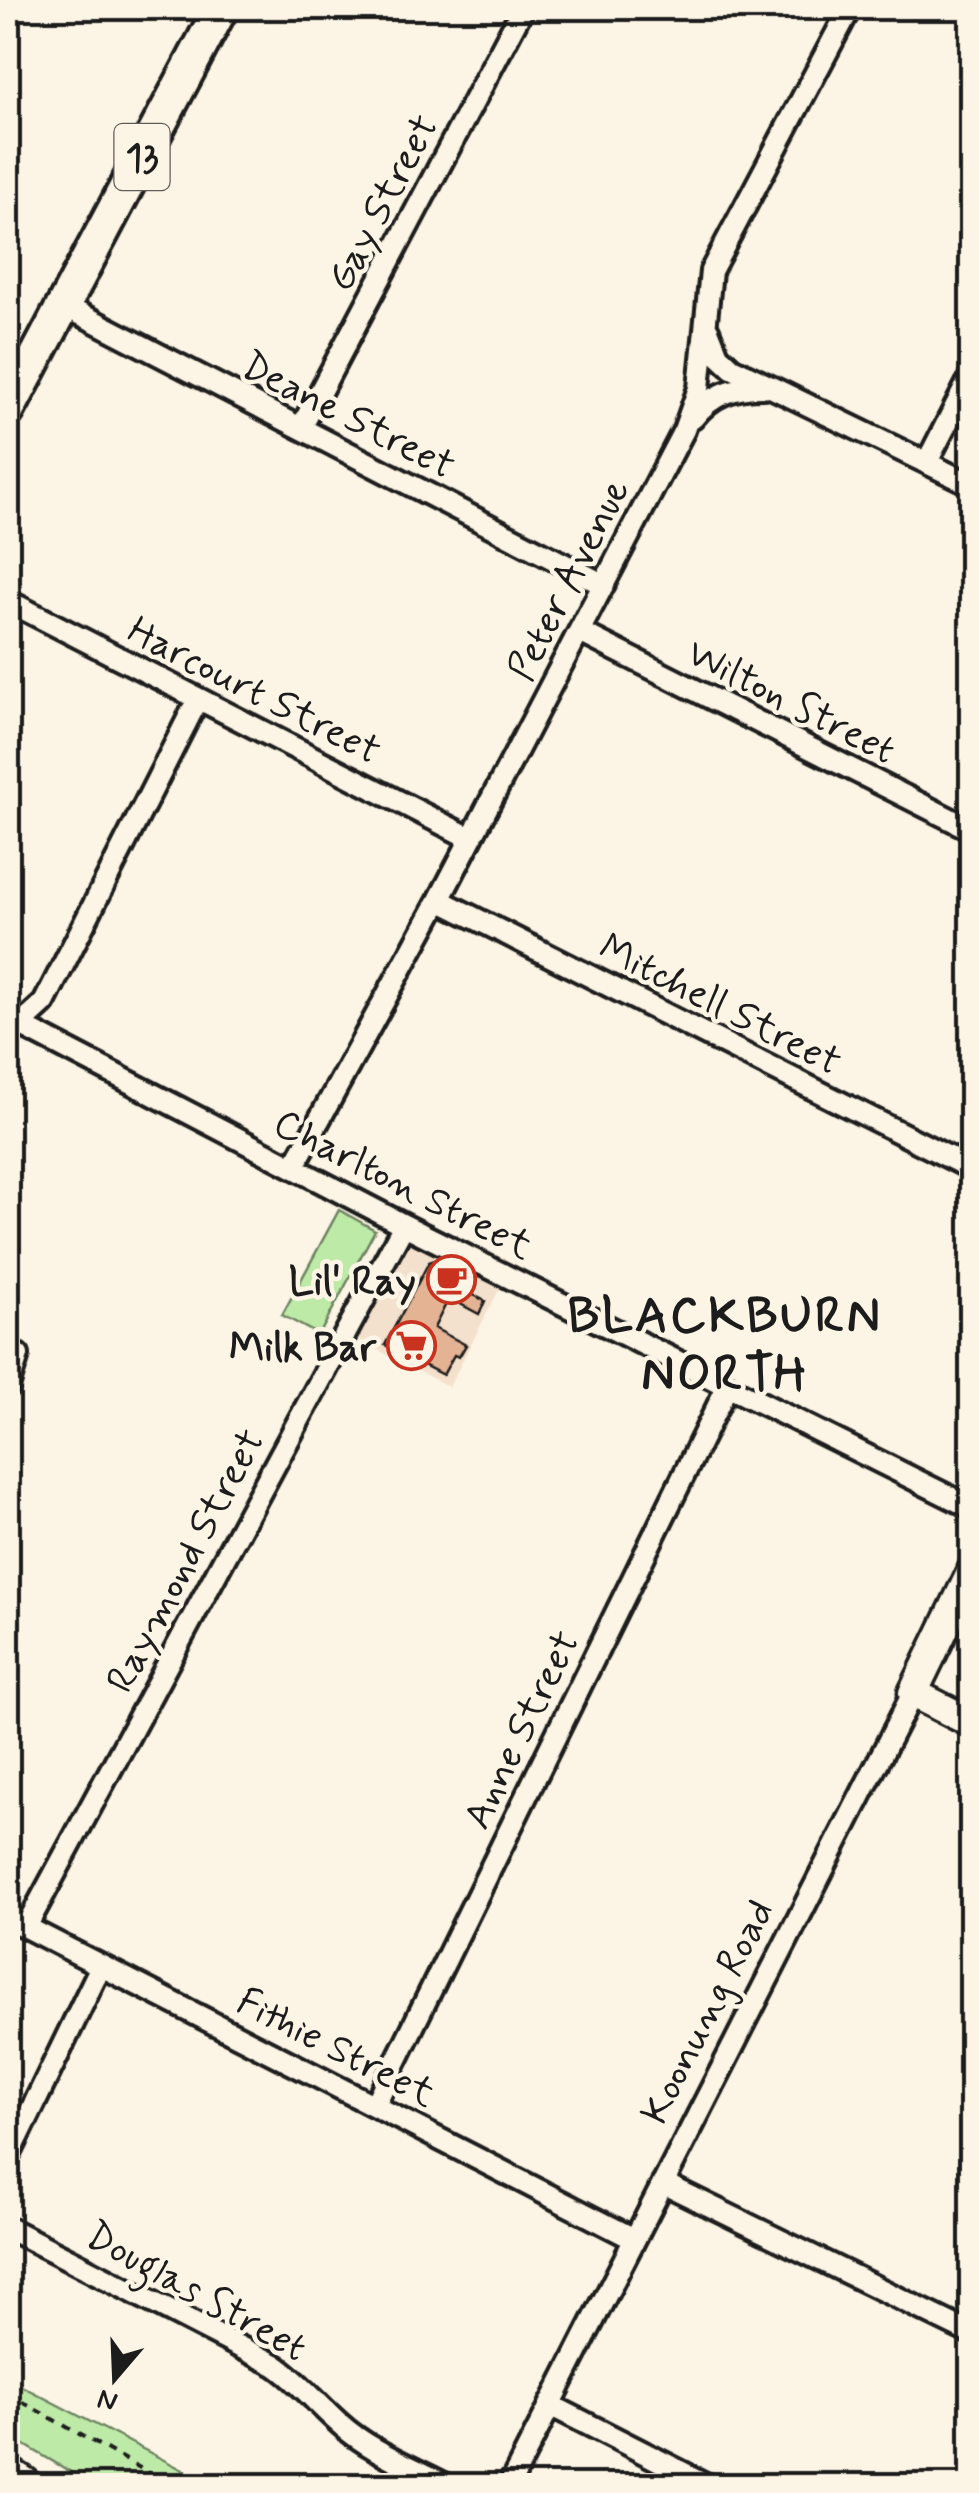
<svg xmlns="http://www.w3.org/2000/svg" width="979" height="2493" font-family="Mynerve,sans-serif">
  <style>
    .built { fill: #f4e1cd }
    .green { fill: #beeaa7; stroke: #6d8362; stroke-width: 2.5 }
    .building { fill: #e3b394; stroke: #1c1c1c; stroke-width: 2.5 }
    .lines { fill: none; stroke-linecap: round; stroke-linejoin: round }
    .street-casing { stroke: #1c1c1c; stroke-width: 28 }
    .secondary-casing { stroke: #1c1c1c; stroke-width: 35 }
    .primary-casing { stroke: #1c1c1c; stroke-width: 40 }
    .highway-casing { stroke: #1c1c1c; stroke-width: 45 }
    .path { stroke: #1c1c1c; stroke-width: 4; stroke-dasharray: 8 8; stroke-linecap: butt }
    .street { stroke: #fcf5e5; stroke-width: 20 }
    .secondary { stroke: #fcf5e5; stroke-width: 28 }
    .primary { stroke: #fcf5e5; stroke-width: 32 }
    .highway { stroke: #fcf5e5; stroke-width: 38 }
    .labels { text-anchor: middle; stroke-width: 9; stroke-linejoin: round; paint-order: stroke }
    .shield { fill: #fcf5e5; stroke: #5f5d58; stroke-width: 2.5 }
    .shield-label { font-size: 38px; font-weight: bold; fill: #1c1c1c }
    .street-label { font-size: 40px; fill: #1c1c1c; stroke: #fcf5e5 }
    .poi-label { font-size: 40px; font-weight: bold; fill: #1c1c1c; stroke: #fcf5e5; text-anchor: end }
    .district-label { font-size: 50px; font-weight: bold; letter-spacing: 2.5px; fill: #1c1c1c; stroke: #fcf5e5 }
  </style>
  <rect width="100%" height="100%" fill="#fcf5e5"/>
  <filter id="ink" filterUnits="userSpaceOnUse"><feTurbulence type="fractalNoise" baseFrequency=".01" numOctaves="2"/><feDisplacementMap in="SourceGraphic" scale="20" xChannelSelector="R" yChannelSelector="G"/><feConvolveMatrix kernelMatrix="1 2 1 2 8 2 1 2 1" color-interpolation-filters="sRGB"/></filter>
  <g filter="url(#ink)">
    <path class="built" d="M 407,1239 L 500,1288 L 449,1387 L 355,1338 Z"/>
    <path class="green" d="M 339,1210 L 375,1230 L 319,1335 L 282,1315 Z
      M 8,2379 L 212,2485 L 93,2485 L 8,2435 Z"/>
    <path class="building" d="M 437,1259 L 475,1278 L 468,1292 L 485,1301 L 479,1314 L 449,1298 L 434,1328 L 466,1345 L 459,1357 L 454,1355 L 443,1375 L 385,1345 L 429,1262 Z"/>
    <g class="lines">
      <defs>
        <path id="street" d="M 63,305 L 604,585
          M 708,330 L 718,355 L 732,368 L 972,485
          M 693,418 C 712,394 733,387 763,387
          M 301,428 L 523,8
          M 927,462 L 972,374
          M 8,601 L 470,838
          M 580,632 L 972,830
          M 439,900 L 972,1169
          M 20,1025 L 404,1225 L 972,1508
          M 8,1031 L 20,1025 L 44,1003 L 197,701
          M 294,1166 L 439,900 L 684,430 L 699,388 L 711,271 L 850,8
          M 8,1350 L 18,1355 L 8,1387
          M 8,1918 L 634,2239
          M 26,1927 L 404,1225
          M 375,2104 L 728,1385
          M 8,2158 L 101,1966
          M 663,2183 L 972,2334
          M 8,2228 L 275,2365 C 300,2382 317,2404 339,2423 C 369,2451 412,2467 448,2486
          M 550,2405 L 709,2486
          M 509,2486 L 913,1693"/>
        <path id="secondary" d="M 972,1571 L 913,1693 L 972,1723"/>
        <path id="primary" d="M 8,410 L 221,8"/>
        <path id="highway" d="M 8,2477 L 22,2486"/>
      </defs>
      <use href="#street" class="street-casing"/>
      <use href="#secondary" class="secondary-casing"/>
      <use href="#primary" class="primary-casing"/>
      <use href="#highway" class="highway-casing"/>
      <path class="path" d="M 8,2394 L 172,2486"/>
      <use href="#street" class="street"/>
      <use href="#secondary" class="secondary"/>
      <use href="#primary" class="primary"/>
      <use href="#highway" class="highway"/>
    </g>
  </g>
  <defs>
    <symbol id="cafe-ring" viewBox="-11 -11 22 22"><circle r="9.5" fill="#fcf5e5" stroke="#c8321e" stroke-width="1.5"/><path d="M-5.5-4.5H6V0H3Q3 3.5 0 3.5H-2.5Q-5.5 3.5-5.5 0ZM3-3.2v2h1.7v-2ZM-6 4.5H4V6H-6Z" fill="#c8321e"/></symbol>
    <symbol id="supermarket-ring" viewBox="-11 -11 22 22"><circle r="9.5" fill="#fcf5e5" stroke="#c8321e" stroke-width="1.5"/><path d="M-6-5.5h2.5l.6 2H6L4.5 2H-2.5L-4.4-4H-6ZM-1.5 3.2a1.3 1.3 0 1 0 .1 0ZM3 3.2a1.3 1.3 0 1 0 .1 0Z" fill="#c8321e"/></symbol>
  </defs>
  <g fill-rule="evenodd">
    <use href="#cafe-ring" x="424" y="1252" width="55" height="55"/>
    <use href="#supermarket-ring" x="384" y="1318" width="55" height="55"/>
  </g>
  <g class="labels">
    <rect class="shield" x="114.5" y="124" width="55" height="66" rx="8"/>
    <g class="shield-label">
      <text x="142" y="170">13</text>
    </g>
    <g class="street-label">
      <text transform="translate(381 202) rotate(-62)" y="14">Gay Street</text>
      <text transform="translate(349 414) rotate(27)" y="14">Deane Street</text>
      <text transform="translate(567 579) rotate(-63)" y="14">Peter Avenue</text>
      <text transform="translate(255 689) rotate(27)" y="14">Harcourt Street</text>
      <text transform="translate(792 700) rotate(27)" y="14">Wilton Street</text>
      <text transform="translate(721 1003) rotate(27)" y="14">Mitchell Street</text>
      <text transform="translate(404 1183) rotate(27)" y="14">Charlton Street</text>
      <text transform="translate(184 1560) rotate(-62)" y="14">Raymond Street</text>
      <text transform="translate(520 1729) rotate(-64)" y="14">Anne Street</text>
      <text transform="translate(706 2011) rotate(-63)" y="14">Koonung Road</text>
      <text transform="translate(337 2046) rotate(27)" y="14">Fithie Street</text>
      <text transform="translate(197 2290) rotate(29)" y="14">Douglas Street</text>
    </g>
    <g class="poi-label">
      <text x="416" y="1294">Lil' Ray</text>
      <text x="376" y="1360">Milk Bar</text>
    </g>
    <g class="district-label">
      <text x="725" y="1331">BLACKBURN<tspan x="725" dy="58">NORTH</tspan></text>
    </g>
  </g>
  <rect width="979" height="2493" fill="none" stroke="#fcf5e5" stroke-width="40"/>
  <rect x="20" y="20" width="939" height="2453" fill="none" stroke="#1c1c1c" stroke-width="4" filter="url(#ink)"/>
  <g transform="translate(115 2378) rotate(199)" stroke="#fcf5e5" stroke-width="8" paint-order="stroke">
  <path d="M0-8L18 38L0 25L-18 38Z" fill="#1c1c1c"/>
  <text y="-15" font-size="28" font-weight="bold" text-anchor="middle" fill="#1c1c1c">N</text>
  </g>
</svg>
